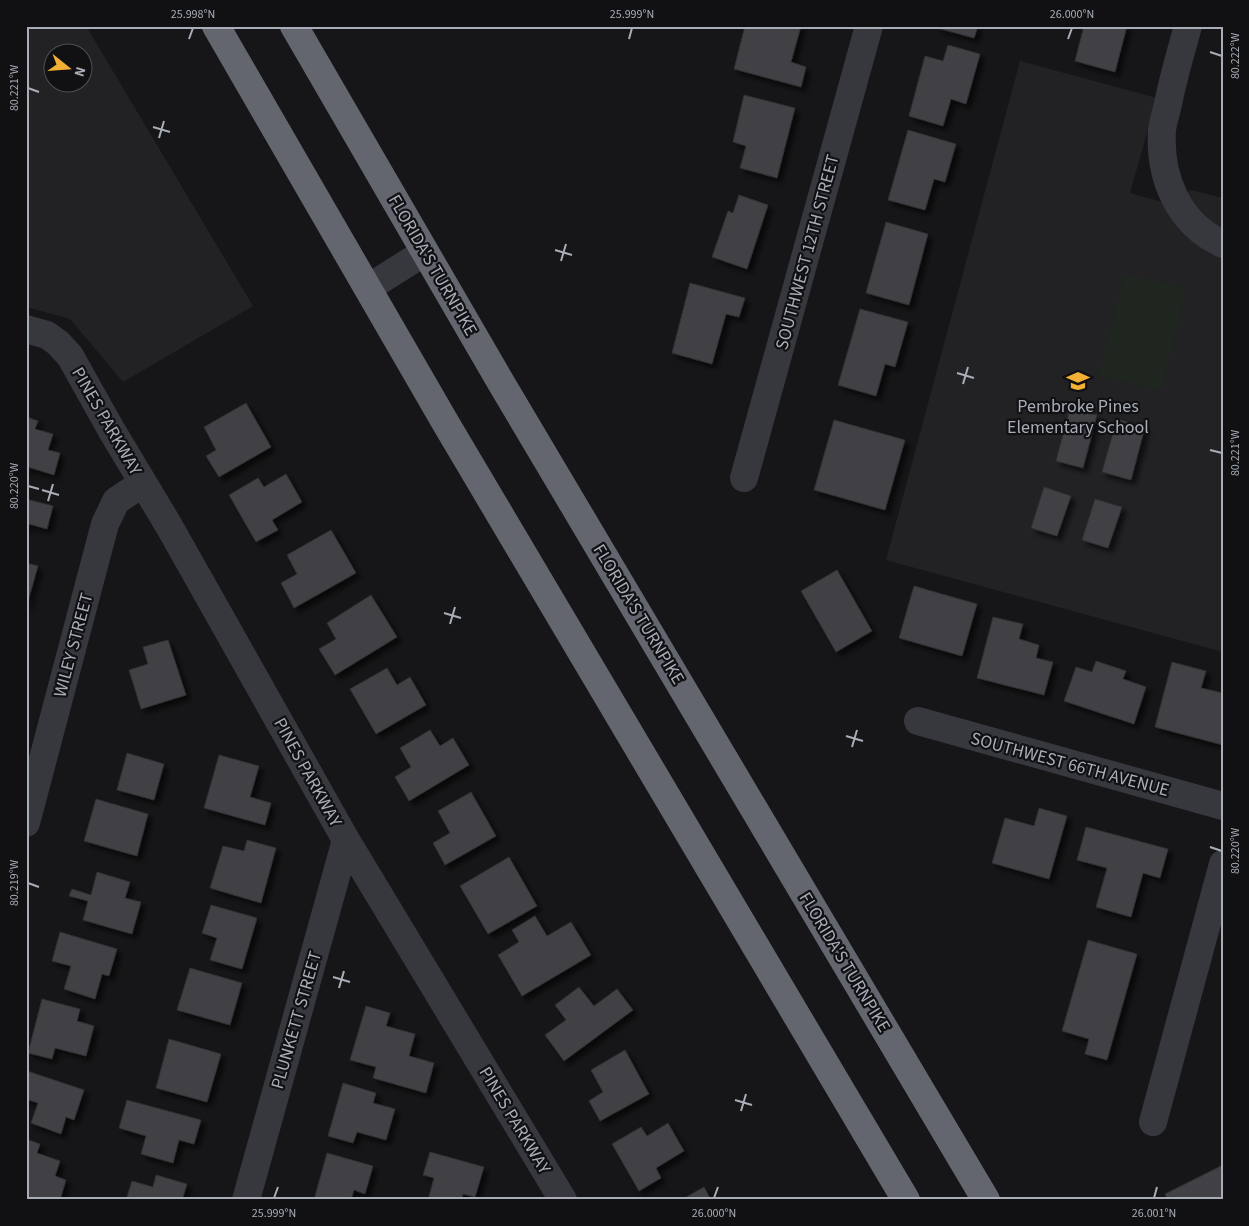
<svg xmlns="http://www.w3.org/2000/svg" width="1249" height="1226" font-family="'Source Sans 3',sans-serif">
  <style>
    .built { fill: #222225; fill-rule: evenodd }
    .green { fill: #1e261f }
    .building { fill: #404145; stroke: #303034; filter: url(#shadow) }
    .lines { fill: none; stroke-linecap: round; stroke-linejoin: round }
    .minor { stroke: #37383d; stroke-width: 28 }
    .highway { stroke: #63666e; stroke-width: 28 }
    .ticks { fill: none; stroke: #a8adb8; stroke-width: 2 }
    .labels { text-anchor: middle; stroke-width: 4.5; stroke-linejoin: round; paint-order: stroke }
    .street-label { font-size: 18px; fill: #a8adb8; stroke: #111113 }
    .poi-label { font-size: 18px; fill: #a8adb8; stroke: #111113 }
    .neatline { fill: none; stroke: #a8adb8; stroke-width: 2 }
    .ticks-label { font-size: 12px; text-anchor: middle; fill: #a8adb8 }
  </style>
  <defs>
    <filter id="shadow"><feDropShadow dx="4.5" dy="4.5" stdDeviation="2.5" flood-color="#0009"/></filter>
  </defs>
  <rect width="100%" height="100%" fill="#161618"/>
  <path class="built" d="M 26,26 L 86,26 L 253,306 L 123,382 L 70,319 L 26,307 ZM 52,52 L 82,52 L 82,82 L 52,82 Z
    M 1020,61 L 1157,98 L 1130,193 L 1162,202 L 1191,190 L 1223,198 L 1223,652 L 886,560 Z"/>
  <path class="green" d="M 1124,274 L 1186,289 L 1161,390 L 1099,375 Z"/>
  <path class="building" d="M 745,26 L 801,26 L 791,62 L 806,67 L 801,87 L 734,69 Z
    M 937,26 L 978,26 L 974,38 L 937,28 Z
    M 1084,26 L 1127,26 L 1115,72 L 1075,61 Z
    M 948,45 L 980,54 L 966,104 L 951,99 L 943,126 L 909,116 L 925,56 L 943,61 Z
    M 744,95 L 795,108 L 777,178 L 740,168 L 746,146 L 733,142 Z
    M 908,130 L 956,144 L 945,182 L 934,179 L 925,210 L 888,200 Z
    M 739,195 L 768,205 L 747,269 L 712,257 L 728,211 L 733,213 Z
    M 886,222 L 928,234 L 909,305 L 866,293 Z
    M 690,283 L 745,298 L 739,317 L 726,314 L 712,364 L 672,353 Z
    M 860,309 L 908,322 L 895,367 L 885,364 L 876,396 L 838,385 Z
    M 246,403 L 271,447 L 219,477 L 206,456 L 216,450 L 204,427 Z
    M 1070,408 L 1097,415 L 1083,468 L 1056,461 Z
    M 26,417 L 38,421 L 35,429 L 53,434 L 48,450 L 60,453 L 54,475 L 28,467 L 26,473 Z
    M 1117,419 L 1145,427 L 1131,480 L 1102,472 Z
    M 834,420 L 905,440 L 885,510 L 814,490 Z
    M 286,474 L 302,502 L 272,520 L 278,530 L 256,542 L 229,495 L 258,478 L 264,487 Z
    M 1044,487 L 1071,496 L 1057,536 L 1031,528 Z
    M 26,499 L 53,506 L 47,529 L 29,524 L 26,532 Z
    M 1095,499 L 1122,507 L 1108,548 L 1082,540 Z
    M 331,530 L 356,573 L 294,608 L 281,583 L 297,574 L 287,555 Z
    M 26,563 L 38,566 L 26,608 Z
    M 837,570 L 872,631 L 836,652 L 801,591 Z
    M 914,586 L 977,604 L 962,656 L 899,638 Z
    M 371,595 L 397,637 L 335,675 L 319,649 L 336,639 L 327,623 Z
    M 993,617 L 1023,624 L 1019,639 L 1039,645 L 1036,658 L 1053,662 L 1044,695 L 977,678 Z
    M 168,640 L 186,695 L 141,709 L 129,670 L 148,664 L 143,647 Z
    M 1096,661 L 1126,671 L 1123,679 L 1146,687 L 1134,724 L 1064,701 L 1076,667 L 1092,672 Z
    M 1172,662 L 1206,671 L 1201,688 L 1223,693 L 1223,745 L 1155,727 Z
    M 387,668 L 397,685 L 410,677 L 426,705 L 376,734 L 350,689 Z
    M 430,730 L 440,746 L 453,738 L 469,765 L 409,801 L 395,777 L 411,767 L 400,748 Z
    M 127,753 L 164,764 L 154,800 L 117,790 Z
    M 219,755 L 259,766 L 250,797 L 271,803 L 265,825 L 204,808 Z
    M 471,792 L 496,836 L 445,865 L 433,843 L 450,833 L 438,811 Z
    M 96,799 L 148,814 L 137,856 L 84,841 Z
    M 1039,808 L 1067,816 L 1049,879 L 992,863 L 1005,818 L 1034,826 Z
    M 1086,827 L 1168,849 L 1160,878 L 1143,873 L 1131,917 L 1096,907 L 1107,868 L 1077,860 Z
    M 247,840 L 276,848 L 261,903 L 210,888 L 223,846 L 244,851 Z
    M 509,857 L 537,906 L 488,934 L 460,886 Z
    M 97,872 L 130,882 L 125,898 L 141,902 L 132,934 L 83,920 L 88,901 L 69,896 L 72,889 L 91,895 Z
    M 211,905 L 257,918 L 242,969 L 210,960 L 217,938 L 202,933 Z
    M 535,916 L 547,936 L 571,922 L 591,955 L 522,996 L 498,955 L 519,942 L 512,930 Z
    M 60,932 L 117,949 L 109,976 L 102,974 L 95,999 L 64,989 L 71,966 L 52,961 Z
    M 1088,940 L 1137,954 L 1107,1060 L 1085,1054 L 1089,1039 L 1062,1031 Z
    M 190,968 L 242,983 L 230,1025 L 177,1010 Z
    M 579,987 L 594,1006 L 617,989 L 633,1010 L 564,1061 L 545,1035 L 566,1020 L 555,1005 Z
    M 42,999 L 80,1009 L 77,1021 L 94,1026 L 86,1056 L 55,1048 L 52,1059 L 28,1053 Z
    M 366,1006 L 390,1013 L 386,1026 L 415,1034 L 409,1056 L 434,1063 L 426,1093 L 373,1078 L 376,1067 L 350,1060 Z
    M 169,1039 L 221,1054 L 207,1102 L 156,1088 Z
    M 625,1050 L 649,1094 L 600,1121 L 589,1101 L 603,1092 L 591,1070 Z
    M 27,1071 L 84,1090 L 74,1120 L 66,1117 L 61,1134 L 31,1123 L 38,1103 L 26,1099 Z
    M 343,1083 L 376,1093 L 373,1103 L 395,1109 L 386,1140 L 357,1132 L 353,1143 L 328,1136 Z
    M 127,1100 L 201,1120 L 194,1144 L 179,1140 L 173,1163 L 141,1154 L 146,1136 L 119,1128 Z
    M 668,1123 L 684,1151 L 656,1168 L 661,1178 L 639,1191 L 612,1144 L 641,1127 L 647,1136 Z
    M 26,1139 L 40,1144 L 37,1153 L 60,1161 L 55,1176 L 66,1180 L 60,1200 L 35,1200 L 26,1197 Z
    M 430,1152 L 484,1167 L 475,1197 L 463,1194 L 462,1200 L 428,1200 L 434,1178 L 423,1175 Z
    M 327,1153 L 373,1166 L 365,1194 L 354,1190 L 351,1200 L 314,1200 Z
    M 1223,1165 L 1223,1200 L 1168,1200 L 1165,1194 Z
    M 156,1175 L 187,1184 L 182,1200 L 126,1200 L 132,1181 L 153,1187 Z
    M 704,1187 L 711,1200 L 681,1200 Z"/>
  <g class="lines">
    <path class="minor" d="M 1188,26 C 1181,52 1173,78 1168,104 C 1166,113 1163,122 1162,130 C 1159,177 1178,224 1223,244
      M 368,288 L 425,252
      M 26,329 L 47,335 L 58,343 L 70,356 L 112,431 L 169,526 L 346,840 L 563,1200
      M 744,478 L 869,26
      M 918,721 L 1223,806
      M 26,823 L 105,524 L 116,501 L 143,483
      M 1153,1122 L 1223,864
      M 246,1200 L 346,840"/>
    <path class="highway" d="M 216,26 L 445,422 L 906,1200
      M 294,26 L 500,381 L 986,1200"/>
  </g>
  <path class="ticks" d="M 189,39 L 193,28M 629,39 L 632,28M 1068,39 L 1072,28M 1210,52 L 1222,56M 28,88 L 39,92M 153,127 L 170,132M 159,138 L 164,121M 555,250 L 572,255M 561,261 L 566,244M 957,373 L 974,378M 963,384 L 968,367M 1210,450 L 1222,453M 28,486 L 39,489M 42,490 L 59,495M 48,501 L 53,484M 444,613 L 461,618M 450,624 L 455,607M 846,736 L 863,741M 852,747 L 857,730M 1210,847 L 1222,851M 28,883 L 39,887M 333,977 L 350,982M 339,988 L 344,971M 735,1100 L 752,1105M 741,1111 L 746,1094M 274,1198 L 278,1187M 714,1198 L 718,1187M 1154,1198 L 1157,1187"/>
  <defs>
    <symbol id="school-bare" viewBox="-9 -9 18 18"><path d="M0-5L7-2L0 1L-7-2ZM-4 1L0 2.5L4 1V4Q0 6-4 4Z" fill="#f2b134" stroke="#111113" stroke-width="2.5" paint-order="stroke"/></symbol>
  </defs>
  <g fill-rule="evenodd">
    <use href="#school-bare" x="1062" y="365" width="32" height="32"/>
  </g>
  <g class="labels">
    <g class="street-label">
      <text transform="translate(807 252) rotate(-75)" y="6">SOUTHWEST 12TH STREET</text>
      <text transform="translate(433 265) rotate(60)" y="6">FLORIDA'S TURNPIKE</text>
      <text transform="translate(107 421) rotate(60)" y="6">PINES PARKWAY</text>
      <text transform="translate(639 614) rotate(59)" y="6">FLORIDA'S TURNPIKE</text>
      <text transform="translate(73 645) rotate(-75)" y="6">WILEY STREET</text>
      <text transform="translate(1070 764) rotate(15)" y="6">SOUTHWEST 66TH AVENUE</text>
      <text transform="translate(308 772) rotate(61)" y="6">PINES PARKWAY</text>
      <text transform="translate(845 962) rotate(59)" y="6">FLORIDA'S TURNPIKE</text>
      <text transform="translate(296 1020) rotate(-74)" y="6">PLUNKETT STREET</text>
      <text transform="translate(515 1120) rotate(59)" y="6">PINES PARKWAY</text>
    </g>
    <g class="poi-label">
      <text x="1078" y="412">Pembroke Pines<tspan x="1078" dy="21">Elementary School</tspan></text>
    </g>
  </g>
  <rect width="1249" height="1226" fill="none" stroke="#111113" stroke-width="55"/>
  <g transform="translate(68 68) rotate(107)"><circle r="24" fill="#111113" stroke="#4d4f55"/>
  <path d="M0-4L9 19L0 12L-9 19Z" fill="#f2b134"/>
  <text y="-8" font-size="14" font-weight="bold" text-anchor="middle" fill="#a8adb8">N</text>
  </g>
  <rect x="28" y="28" width="1194" height="1170" class="neatline"/>
  <g class="ticks-label">
    <text x="193" y="18">25.998°N</text>
    <text x="632" y="18">25.999°N</text>
    <text x="1072" y="18">26.000°N</text>
    <text transform="translate(1235 56) rotate(-90)" y="4">80.222°W</text>
    <text transform="translate(14 88) rotate(-90)" y="4">80.221°W</text>
    <text transform="translate(1235 453) rotate(-90)" y="4">80.221°W</text>
    <text transform="translate(14 486) rotate(-90)" y="4">80.220°W</text>
    <text transform="translate(1235 851) rotate(-90)" y="4">80.220°W</text>
    <text transform="translate(14 883) rotate(-90)" y="4">80.219°W</text>
    <text x="274" y="1217">25.999°N</text>
    <text x="714" y="1217">26.000°N</text>
    <text x="1154" y="1217">26.001°N</text>
  </g>
</svg>
